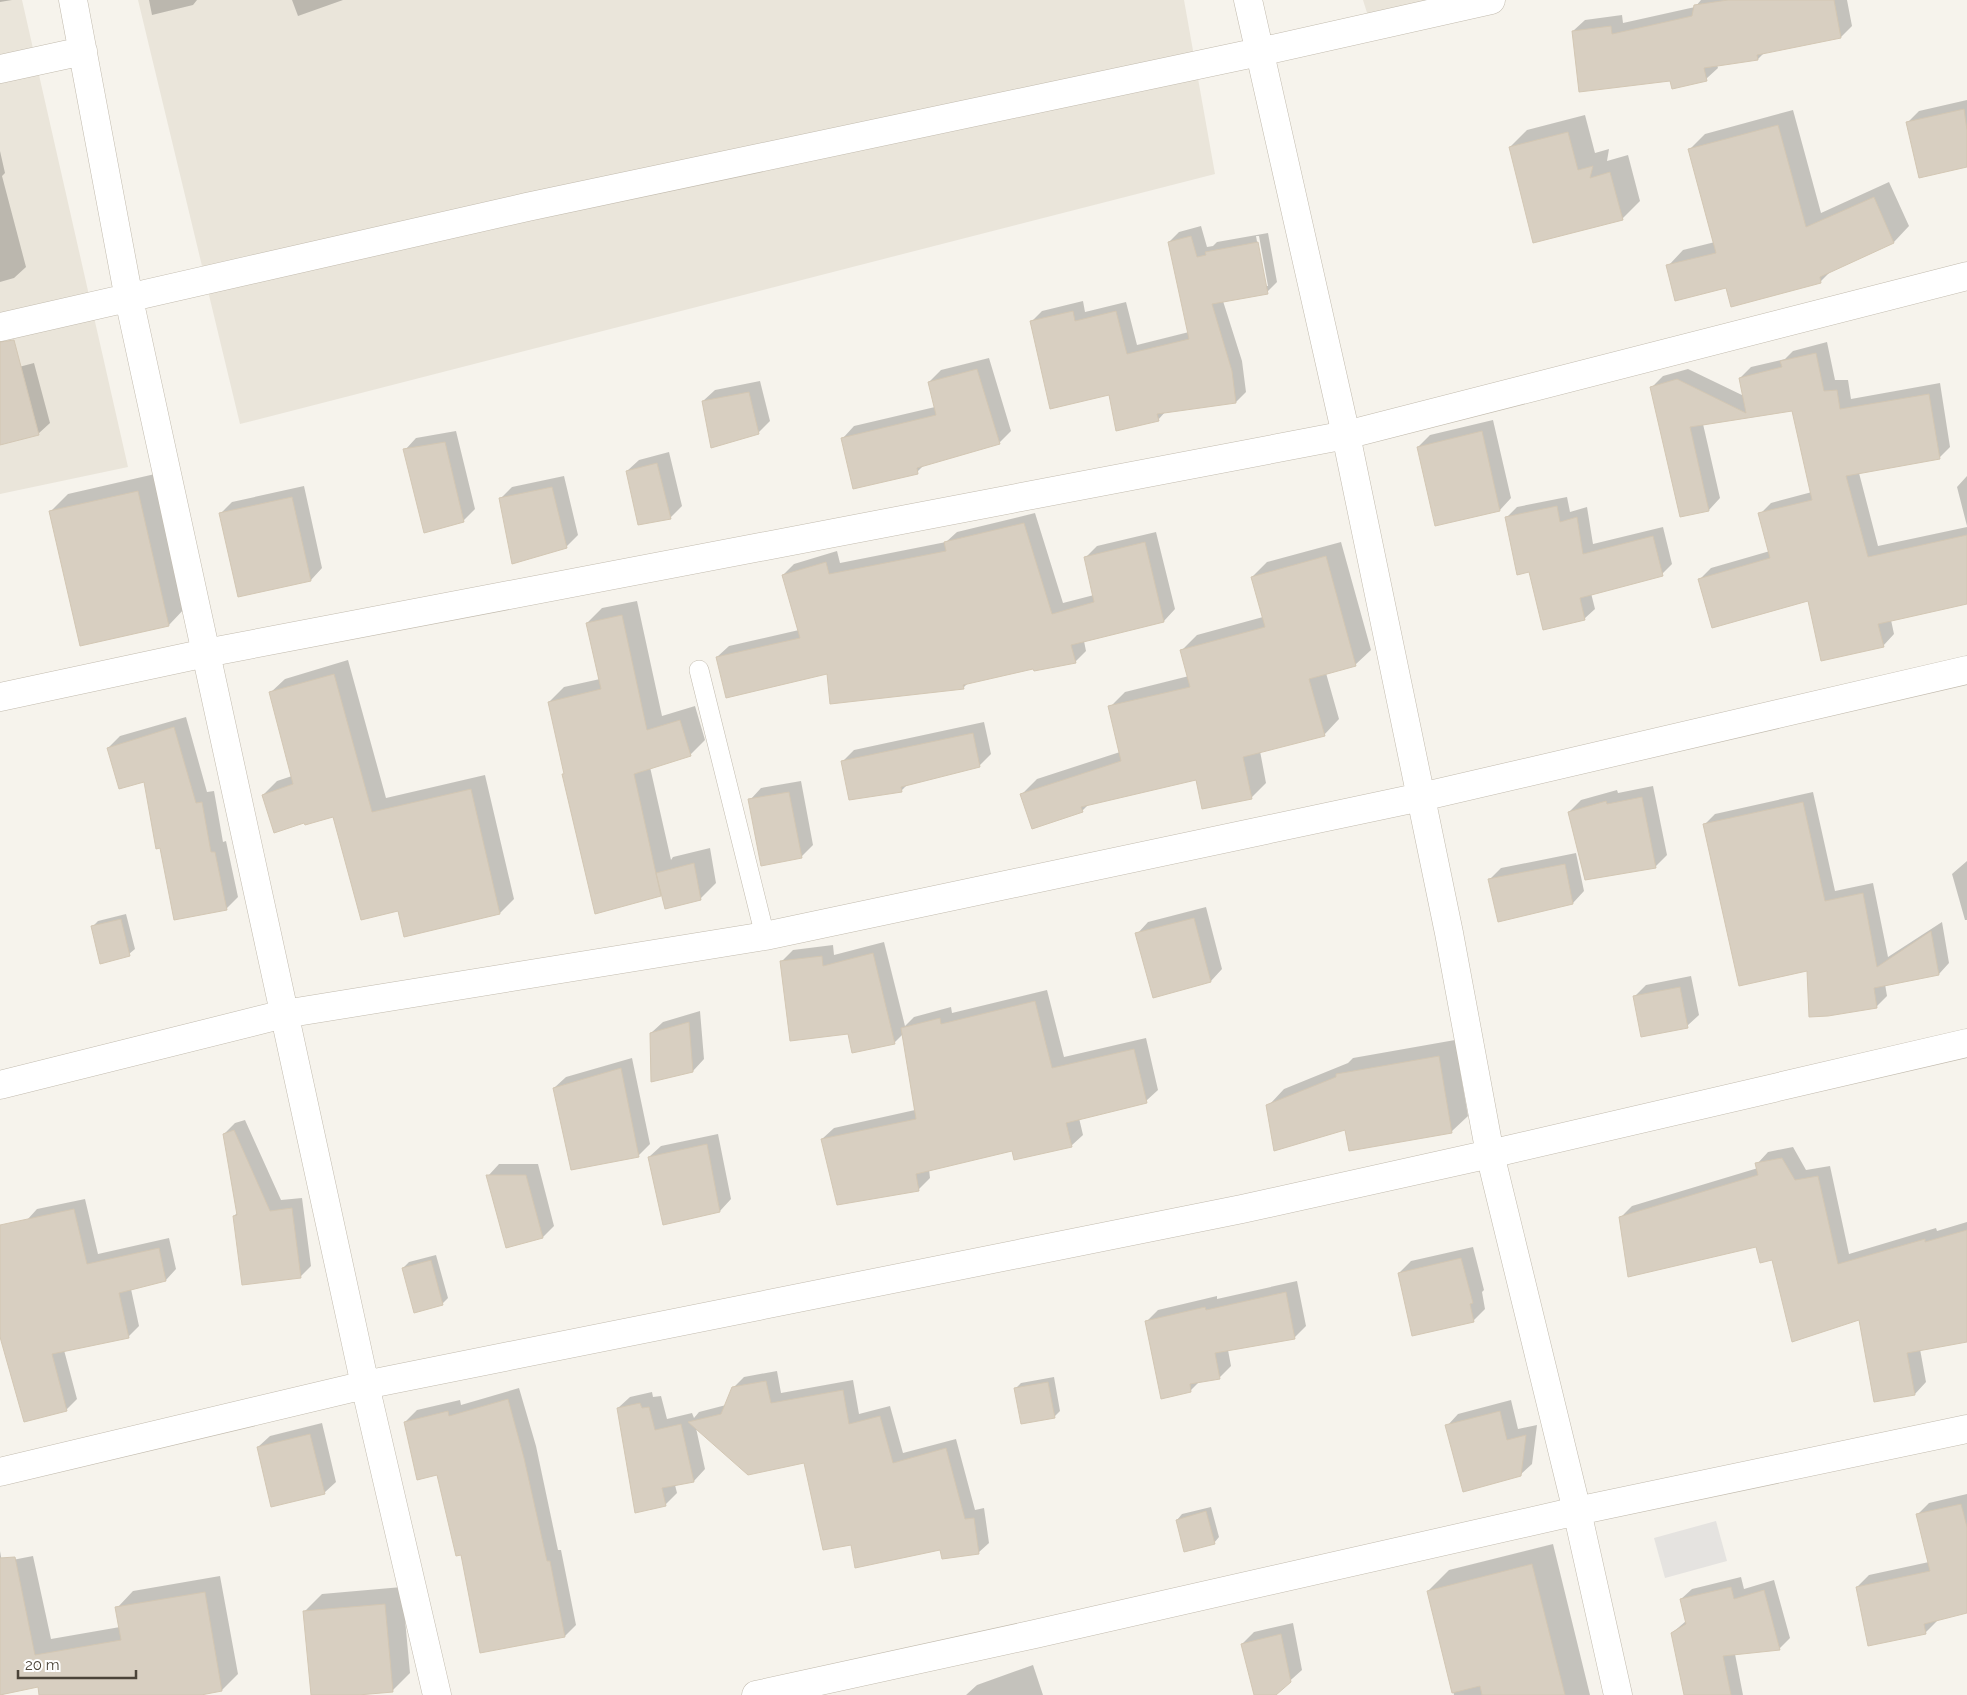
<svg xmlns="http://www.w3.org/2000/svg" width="1967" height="1695" font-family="Raleway,sans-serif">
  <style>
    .residential { fill: #eae5da }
    .parking { fill: #e5e3e0 }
    .shadow { fill: #0003; fill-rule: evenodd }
    .building { fill: #d8cfc1; stroke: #d3c7b4 }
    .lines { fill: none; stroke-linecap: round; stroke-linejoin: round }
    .service-casing { stroke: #c2bbae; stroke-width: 20 }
    .minor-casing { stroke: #c2bbae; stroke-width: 29 }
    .service { stroke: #fff; stroke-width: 19 }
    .minor { stroke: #fff; stroke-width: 28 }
  </style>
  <rect width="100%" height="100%" fill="#f6f3ec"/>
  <path class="residential" d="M 0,0 L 22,0 L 128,467 L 0,494 Z
    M 138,0 L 1184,0 L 1215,174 L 240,424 Z
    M 1363,0 L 1502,0 L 1373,32 Z"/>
  <path class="parking" d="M 1716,1521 L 1727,1561 L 1665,1578 L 1654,1538 Z"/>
  <path class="shadow" d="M 0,0 L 12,0 L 0,2 Z
    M 149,0 L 197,0 L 193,5 L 152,15 Z
    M 292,0 L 343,0 L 298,16 Z
    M 1701,0 L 1847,0 L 1852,26 L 1841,37 L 1765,52 L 1758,59 L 1717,65 L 1718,68 L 1706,79 L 1671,80 L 1573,31 L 1585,20 L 1622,15 L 1623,23 L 1695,7 Z
    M 1967,100 L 1967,166 L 1907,123 L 1919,111 Z
    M 1793,110 L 1821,213 L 1889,182 L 1909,226 L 1894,242 L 1832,270 L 1820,282 L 1727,287 L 1668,266 L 1683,250 L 1715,242 L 1689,150 L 1705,134 Z
    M 1585,115 L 1595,153 L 1609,149 L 1607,161 L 1628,155 L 1640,201 L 1622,219 L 1510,147 L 1527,130 Z
    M 0,151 L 5,173 L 2,176 L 26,267 L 14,278 L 0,282 Z
    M 1201,226 L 1207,247 L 1213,246 L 1217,242 L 1268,233 L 1277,282 L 1267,292 L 1223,301 L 1242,361 L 1246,392 L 1236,402 L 1166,411 L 1158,420 L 1110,394 L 1032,321 L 1042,311 L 1083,301 L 1085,312 L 1126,302 L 1137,345 L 1189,332 L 1169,242 L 1179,232 ZM 1256,236 L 1259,236 L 1268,286 L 1265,286 Z
    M 1827,342 L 1835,380 L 1848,380 L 1851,399 L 1940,383 L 1950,447 L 1939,458 L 1859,473 L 1878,546 L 1967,527 L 1967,571 L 1891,620 L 1894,634 L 1883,646 L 1809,599 L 1700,579 L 1711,568 L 1770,551 L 1760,514 L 1771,503 L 1812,492 L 1793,410 L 1703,424 L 1720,498 L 1709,510 L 1681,516 L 1652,387 L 1663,376 L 1688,369 L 1744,396 L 1740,378 L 1751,367 L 1785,359 L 1793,351 Z
    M 989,358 L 1011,431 L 999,443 L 926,463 L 917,472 L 843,438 L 854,426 L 935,407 L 929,382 L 941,370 Z
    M 34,363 L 50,423 L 38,434 L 0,437 L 0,372 Z
    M 760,381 L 770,421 L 758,433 L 703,401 L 715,390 Z
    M 1493,420 L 1511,498 L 1500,510 L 1418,447 L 1430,435 Z
    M 456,431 L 475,509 L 463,521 L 405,450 L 416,438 Z
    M 669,452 L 682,506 L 670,518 L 627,471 L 639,460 Z
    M 155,474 L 186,607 L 169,625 L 51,511 L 68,494 Z
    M 564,476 L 578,535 L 567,546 L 513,562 L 501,498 L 512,487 Z
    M 1967,476 L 1967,526 L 1957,487 Z
    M 304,486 L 322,568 L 311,580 L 220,514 L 232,502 Z
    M 1567,497 L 1570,512 L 1587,507 L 1593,544 L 1663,527 L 1672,564 L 1662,574 L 1591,593 L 1595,609 L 1584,619 L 1530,570 L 1506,518 L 1517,507 Z
    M 1035,513 L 1063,603 L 1094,595 L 1085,558 L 1097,546 L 1156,532 L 1175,609 L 1164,621 L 1084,641 L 1086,651 L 1075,662 L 1034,667 L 968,683 L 963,688 L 717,657 L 729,646 L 799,630 L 783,575 L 794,564 L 837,551 L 840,563 L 946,542 L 957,532 Z
    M 1341,542 L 1371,650 L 1355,665 L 1326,673 L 1339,719 L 1324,735 L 1260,751 L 1266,783 L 1251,798 L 1197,779 L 1089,804 L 1082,811 L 1022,794 L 1037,779 L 1120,752 L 1110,707 L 1125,692 L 1189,676 L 1182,650 L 1197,635 L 1263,617 L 1252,577 L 1267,562 Z
    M 637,601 L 662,716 L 695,706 L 705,740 L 690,755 L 650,767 L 671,860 L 673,857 L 710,848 L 716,883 L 700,899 L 662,893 L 660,895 L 563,774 L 565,773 L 549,702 L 564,687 L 600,679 L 587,623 L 602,608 Z
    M 348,660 L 386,798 L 485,775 L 514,899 L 500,913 L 399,909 L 334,816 L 263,795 L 277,781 L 292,776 L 270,693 L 285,679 Z
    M 186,717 L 207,792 L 214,791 L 223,842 L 226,841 L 238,897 L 226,909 L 161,847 L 145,780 L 108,748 L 120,736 Z
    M 984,722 L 991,754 L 979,766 L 908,784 L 901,791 L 843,761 L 854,750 Z
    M 801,781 L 813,845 L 801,857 L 750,800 L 761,788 Z
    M 1653,786 L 1667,855 L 1655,867 L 1569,812 L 1581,800 L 1617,790 L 1618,793 Z
    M 1813,792 L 1835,891 L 1873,883 L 1888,957 L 1942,922 L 1949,963 L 1939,974 L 1885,984 L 1887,996 L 1876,1007 L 1704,825 L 1715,814 Z
    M 1576,853 L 1584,891 L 1573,903 L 1489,880 L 1501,868 Z
    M 1967,861 L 1967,920 L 1965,920 L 1952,874 Z
    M 1206,907 L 1222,969 L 1211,981 L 1154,996 L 1137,934 L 1148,922 Z
    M 126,914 L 135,949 L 129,954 L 92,927 L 98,921 Z
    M 884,942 L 905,1026 L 914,1017 L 951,1007 L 952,1013 L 1047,990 L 1064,1057 L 1146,1038 L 1158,1090 L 1146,1101 L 1079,1118 L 1083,1135 L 1071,1146 L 1013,1150 L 929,1169 L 930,1178 L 918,1190 L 822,1139 L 834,1128 L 915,1110 L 903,1034 L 894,1043 L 849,1033 L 782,961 L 793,950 L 833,945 L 834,955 Z
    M 1691,976 L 1699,1015 L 1687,1026 L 1634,997 L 1646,985 Z
    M 700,1011 L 704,1059 L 693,1071 L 651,1033 L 663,1022 Z
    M 1455,1040 L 1468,1116 L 1451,1132 L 1346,1128 L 1268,1106 L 1284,1089 L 1348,1063 L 1353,1058 Z
    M 632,1058 L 650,1144 L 639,1155 L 554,1088 L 566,1077 Z
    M 245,1120 L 281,1200 L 302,1198 L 311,1266 L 300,1277 L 234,1216 L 238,1212 L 224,1134 L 235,1123 Z
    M 718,1134 L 731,1199 L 720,1211 L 649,1157 L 661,1146 Z
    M 1793,1147 L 1806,1170 L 1830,1166 L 1849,1254 L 1936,1228 L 1937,1231 L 1967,1222 L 1967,1304 L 1920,1349 L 1926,1382 L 1915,1394 L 1860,1319 L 1757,1245 L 1620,1218 L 1632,1206 L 1758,1168 L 1757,1164 L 1768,1152 Z
    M 499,1164 L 538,1164 L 554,1226 L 543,1237 L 507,1247 L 488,1176 Z
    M 85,1199 L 98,1254 L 169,1238 L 176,1269 L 166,1280 L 131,1289 L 139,1326 L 128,1337 L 64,1350 L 77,1399 L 66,1410 L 2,1338 L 0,1339 L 0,1284 L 27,1220 L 37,1209 Z
    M 1473,1247 L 1484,1290 L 1482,1292 L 1485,1309 L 1473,1321 L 1399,1273 L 1411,1261 Z
    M 436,1255 L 448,1298 L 442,1304 L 403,1268 L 409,1262 Z
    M 1297,1281 L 1306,1326 L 1294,1338 L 1228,1350 L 1231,1366 L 1220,1377 L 1200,1381 L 1190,1391 L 1146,1322 L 1158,1310 L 1217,1296 L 1217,1299 Z
    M 777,1371 L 781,1393 L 853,1380 L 859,1414 L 890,1406 L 903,1453 L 956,1439 L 975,1510 L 984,1508 L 989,1543 L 978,1553 L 941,1548 L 805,1462 L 696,1428 L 705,1469 L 694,1481 L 675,1485 L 677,1493 L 665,1505 L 618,1408 L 630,1397 L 652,1392 L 653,1397 L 661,1396 L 667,1419 L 692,1413 L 694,1418 L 699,1412 L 726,1405 L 733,1388 L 744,1377 Z
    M 1054,1377 L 1060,1411 L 1054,1417 L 1015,1389 L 1021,1383 Z
    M 519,1388 L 536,1446 L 558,1550 L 561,1550 L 576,1625 L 565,1636 L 462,1553 L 438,1474 L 405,1422 L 417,1410 L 460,1400 L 461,1405 Z
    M 1511,1400 L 1518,1429 L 1537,1425 L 1532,1464 L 1520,1475 L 1447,1426 L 1458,1414 Z
    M 322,1423 L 336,1482 L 324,1493 L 258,1447 L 270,1436 Z
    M 1967,1494 L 1967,1612 L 1936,1620 L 1937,1621 L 1925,1633 L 1857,1587 L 1869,1575 L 1929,1562 L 1917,1515 L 1929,1503 Z
    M 1211,1507 L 1219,1537 L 1214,1543 L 1177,1520 L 1182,1514 Z
    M 1553,1544 L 1590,1695 L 1454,1695 L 1428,1591 L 1449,1570 Z
    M 0,1551 L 2,1562 L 33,1556 L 51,1639 L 120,1627 L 117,1608 L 133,1591 L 220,1576 L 238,1674 L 222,1690 L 194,1695 L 41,1695 L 39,1685 L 0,1695 Z
    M 1741,1577 L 1744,1589 L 1774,1580 L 1790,1638 L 1780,1648 L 1735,1654 L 1743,1695 L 1686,1695 L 1672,1633 L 1686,1621 L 1681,1599 L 1692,1589 Z
    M 402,1587 L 410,1673 L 392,1691 L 345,1695 L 312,1695 L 305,1611 L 322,1594 Z
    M 1293,1623 L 1302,1670 L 1274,1695 L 1262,1695 L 1242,1644 L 1254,1632 Z
    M 1033,1665 L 1043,1695 L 966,1695 L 977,1685 Z"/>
  <path class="building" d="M 1728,0 L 1834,0 L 1841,38 L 1757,55 L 1758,60 L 1704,68 L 1707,81 L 1672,89 L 1670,81 L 1579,92 L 1572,31 L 1611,26 L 1612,34 L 1692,16 L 1694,5 Z
    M 1964,109 L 1967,130 L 1967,167 L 1919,178 L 1906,122 Z
    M 1778,125 L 1806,227 L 1874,197 L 1894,243 L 1820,277 L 1821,283 L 1731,307 L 1726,288 L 1675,301 L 1666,265 L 1716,253 L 1688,149 Z
    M 1568,132 L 1578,170 L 1593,166 L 1590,178 L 1610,172 L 1623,220 L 1533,243 L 1509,147 Z
    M 1191,236 L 1197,257 L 1206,255 L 1205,252 L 1258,242 L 1268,294 L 1212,304 L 1232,371 L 1236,403 L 1157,414 L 1159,421 L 1116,431 L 1109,395 L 1050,409 L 1030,321 L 1073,311 L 1075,321 L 1116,311 L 1127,354 L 1189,339 L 1168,242 Z
    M 14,340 L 39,435 L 0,445 L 0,342 Z
    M 1816,353 L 1824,391 L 1837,390 L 1840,409 L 1929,394 L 1940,459 L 1846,476 L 1868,557 L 1967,535 L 1967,604 L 1878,624 L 1884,647 L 1821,661 L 1808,601 L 1712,628 L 1698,579 L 1770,558 L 1758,513 L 1812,500 L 1792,411 L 1690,427 L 1709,511 L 1680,517 L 1650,387 L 1677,379 L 1746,413 L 1739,378 L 1782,367 L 1780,361 Z
    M 977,369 L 1000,444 L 917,468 L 918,474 L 853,489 L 841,438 L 936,415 L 928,382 Z
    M 749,392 L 759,434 L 711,448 L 702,401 Z
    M 1482,431 L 1500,511 L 1435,526 L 1417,447 Z
    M 445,442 L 464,522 L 424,533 L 403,449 Z
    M 657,463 L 671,519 L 638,525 L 626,471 Z
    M 552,487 L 567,548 L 512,564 L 499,498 Z
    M 138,491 L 169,626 L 80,646 L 49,511 Z
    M 292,497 L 311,581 L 238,597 L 219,513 Z
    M 1557,506 L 1560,522 L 1577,517 L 1583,554 L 1653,536 L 1663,576 L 1580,598 L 1585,620 L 1543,630 L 1529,572 L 1517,575 L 1505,517 Z
    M 1024,523 L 1052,614 L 1094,602 L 1084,557 L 1145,542 L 1164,622 L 1071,645 L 1076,663 L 1034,671 L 1033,669 L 963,685 L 964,689 L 830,704 L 827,674 L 726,698 L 716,657 L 800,638 L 782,575 L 826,562 L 829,574 L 946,551 L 944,542 Z
    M 1326,556 L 1356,666 L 1309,679 L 1325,736 L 1243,757 L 1252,799 L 1202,809 L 1196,780 L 1081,807 L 1083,812 L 1032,829 L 1020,794 L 1121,761 L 1108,706 L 1190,687 L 1180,650 L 1265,627 L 1251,577 Z
    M 622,615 L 647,730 L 680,720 L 691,756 L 634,774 L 661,896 L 595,914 L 562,774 L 564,774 L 548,702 L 601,689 L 586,623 Z
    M 334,674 L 372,812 L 471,789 L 500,914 L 404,937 L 398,911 L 361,920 L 333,817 L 305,825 L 304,823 L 274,833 L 262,795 L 293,784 L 269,692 Z
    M 174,727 L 196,803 L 202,802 L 211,852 L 215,852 L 227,910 L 174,920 L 160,848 L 156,849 L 144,782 L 119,789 L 107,748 Z
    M 973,733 L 980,767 L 901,787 L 902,792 L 849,800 L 841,761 Z
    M 789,792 L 802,858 L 761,866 L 748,799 Z
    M 1642,797 L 1656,868 L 1585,880 L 1568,812 L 1606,801 L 1607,804 Z
    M 1803,802 L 1825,901 L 1863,893 L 1877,967 L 1931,931 L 1939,975 L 1874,988 L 1877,1008 L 1828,1016 L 1809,1017 L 1807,971 L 1739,986 L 1703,824 Z
    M 694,863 L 701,900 L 665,909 L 656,873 Z
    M 1565,864 L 1573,904 L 1498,922 L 1488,879 Z
    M 1194,918 L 1211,982 L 1153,998 L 1135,933 Z
    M 121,919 L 130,956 L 100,964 L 91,926 Z
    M 873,953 L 895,1044 L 852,1053 L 848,1034 L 790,1041 L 780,961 L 822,956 L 823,966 Z
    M 1680,987 L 1688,1028 L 1641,1037 L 1633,996 Z
    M 1035,1001 L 1052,1068 L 1134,1049 L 1147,1103 L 1066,1123 L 1072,1147 L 1014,1160 L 1012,1151 L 916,1174 L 919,1191 L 837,1205 L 821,1139 L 916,1119 L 901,1028 L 940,1018 L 941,1024 Z
    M 689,1022 L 693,1072 L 651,1082 L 650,1033 Z
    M 1439,1056 L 1452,1133 L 1349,1151 L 1345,1130 L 1274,1151 L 1266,1105 L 1336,1077 L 1336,1074 Z
    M 621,1068 L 639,1157 L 571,1170 L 553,1088 Z
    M 234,1130 L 270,1211 L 292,1208 L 301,1278 L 242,1285 L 233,1216 L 237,1215 L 223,1134 Z
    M 707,1144 L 720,1212 L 663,1225 L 648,1157 Z
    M 1782,1158 L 1795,1180 L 1818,1176 L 1838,1264 L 1925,1239 L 1925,1242 L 1967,1230 L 1967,1342 L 1907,1353 L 1915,1395 L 1874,1402 L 1859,1320 L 1792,1342 L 1772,1260 L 1760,1263 L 1756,1247 L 1628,1277 L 1619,1217 L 1758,1175 L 1755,1163 Z
    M 486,1175 L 526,1175 L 543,1238 L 506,1248 Z
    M 74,1209 L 87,1264 L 159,1248 L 166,1281 L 119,1293 L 129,1338 L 52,1354 L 67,1411 L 24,1422 L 0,1337 L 0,1225 Z
    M 1461,1258 L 1473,1303 L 1470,1304 L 1474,1322 L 1412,1336 L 1398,1273 Z
    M 431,1260 L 443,1305 L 414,1313 L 402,1268 Z
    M 1286,1292 L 1295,1339 L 1215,1353 L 1220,1379 L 1190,1384 L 1191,1392 L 1161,1399 L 1145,1321 L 1205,1307 L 1206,1310 Z
    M 766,1381 L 771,1403 L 843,1390 L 849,1424 L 880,1416 L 893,1463 L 946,1448 L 965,1519 L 974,1518 L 979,1554 L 942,1559 L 940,1550 L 855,1568 L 851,1545 L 823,1550 L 804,1463 L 748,1475 L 688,1422 L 721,1414 L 732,1387 Z
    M 1048,1382 L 1055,1418 L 1021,1424 L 1014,1388 Z
    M 508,1399 L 524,1458 L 547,1561 L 550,1561 L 565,1637 L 480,1653 L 461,1555 L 456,1556 L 437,1475 L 417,1480 L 404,1422 L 448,1411 L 449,1416 Z
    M 640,1403 L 642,1408 L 649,1407 L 655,1430 L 681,1424 L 694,1482 L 662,1488 L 666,1506 L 635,1513 L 617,1408 Z
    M 1500,1411 L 1507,1440 L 1526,1435 L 1521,1476 L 1463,1492 L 1445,1425 Z
    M 310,1434 L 325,1494 L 271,1507 L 257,1447 Z
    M 1961,1504 L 1967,1527 L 1967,1613 L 1924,1624 L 1926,1634 L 1868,1646 L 1856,1587 L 1930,1571 L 1916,1514 Z
    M 1206,1511 L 1215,1544 L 1184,1552 L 1176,1520 Z
    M 15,1557 L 35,1655 L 121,1640 L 115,1607 L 205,1592 L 222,1691 L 201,1695 L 39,1695 L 38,1687 L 0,1695 L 0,1558 Z
    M 1532,1564 L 1565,1695 L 1482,1695 L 1480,1686 L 1452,1693 L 1427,1591 Z
    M 1731,1587 L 1734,1599 L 1764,1590 L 1780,1650 L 1723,1656 L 1731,1695 L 1684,1695 L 1671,1633 L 1686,1624 L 1680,1599 Z
    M 385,1604 L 393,1692 L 358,1695 L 311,1695 L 303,1611 Z
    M 1281,1634 L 1291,1682 L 1276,1695 L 1254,1695 L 1241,1644 Z"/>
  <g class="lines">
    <defs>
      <path id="service" d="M 699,670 L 765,936"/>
      <path id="minor" d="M 73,0 L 129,299 L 365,1385 L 437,1695
        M 1248,0 L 1346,435 L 1449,933 L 1490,1154 L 1577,1511 L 1618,1695
        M 0,69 L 83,51
        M 0,327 L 527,207 L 1259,52 L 1491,0
        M 0,697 L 206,653 L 1346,435 L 1967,276
        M 0,1085 L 284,1014 L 765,936 L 1421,797 L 1967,670
        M 0,1472 L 365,1385 L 1242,1209 L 1490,1154 L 1967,1043
        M 756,1695 L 1035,1634 L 1577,1511 L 1967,1429"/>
    </defs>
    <use href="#service" class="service-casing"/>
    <use href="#minor" class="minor-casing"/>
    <use href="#service" class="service"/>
    <use href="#minor" class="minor"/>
  </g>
  <path d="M18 1670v8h118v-8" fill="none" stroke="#4b4439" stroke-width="2.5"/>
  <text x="25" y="1670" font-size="15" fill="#4b4439" stroke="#ffffff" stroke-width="4" paint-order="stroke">20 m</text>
</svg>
